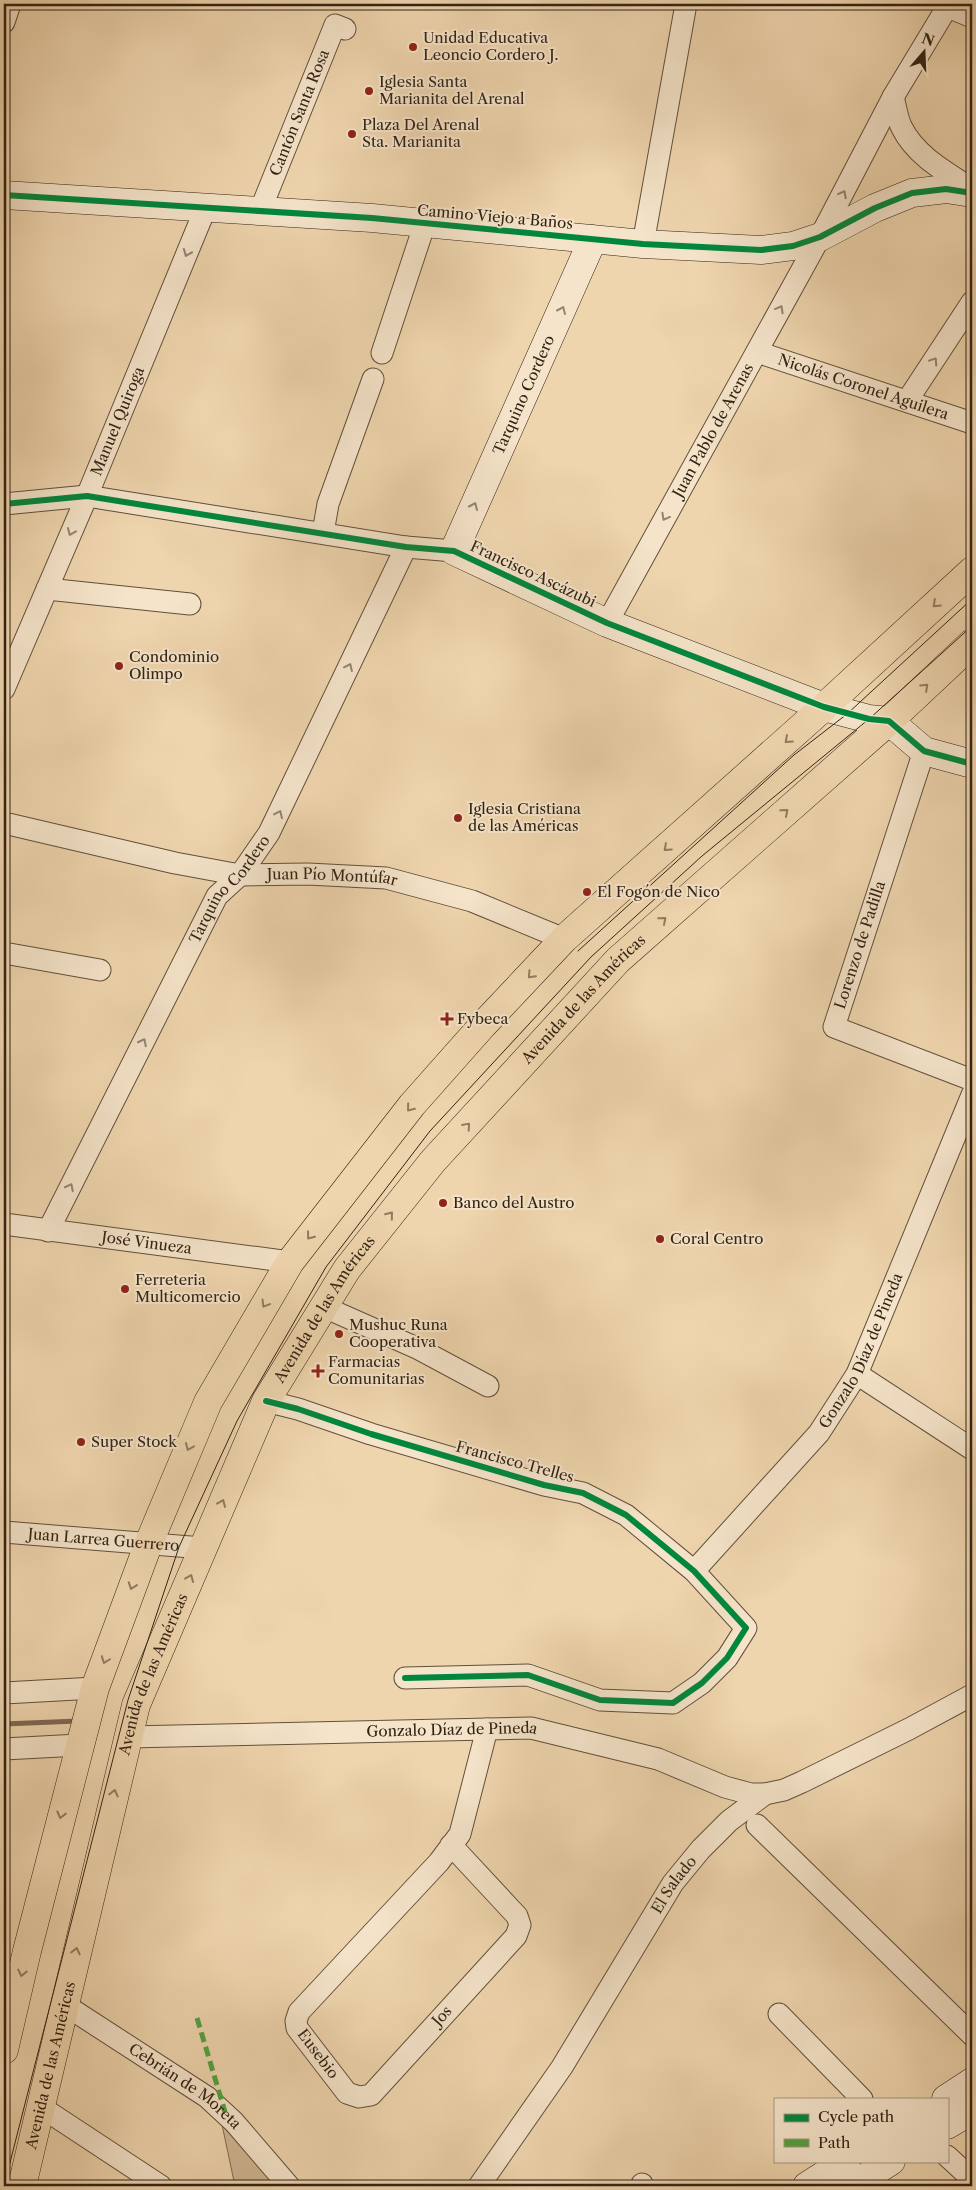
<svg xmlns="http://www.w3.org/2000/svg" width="976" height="2190" font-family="'Libre Caslon Text',serif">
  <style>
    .green { fill: #cfb794; stroke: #806d54 }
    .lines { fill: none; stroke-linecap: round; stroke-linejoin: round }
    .stream { stroke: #7d6952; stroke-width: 5 }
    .street-casing { stroke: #61503b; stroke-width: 23 }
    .secondary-casing { stroke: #322315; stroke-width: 29 }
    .primary-casing { stroke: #322315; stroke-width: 29 }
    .street { stroke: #f5e4ca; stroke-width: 21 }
    .secondary { stroke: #f5e4ca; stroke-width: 28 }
    .primary { stroke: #efd5ae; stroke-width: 28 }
    .tram { stroke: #322315; stroke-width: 1 }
    .quiet { stroke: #52a240; stroke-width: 5; stroke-dasharray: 10 5; stroke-linecap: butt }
    .cycleway-casing { stroke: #f5e4ca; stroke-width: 9 }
    .cycleway { stroke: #00873e; stroke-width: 6 }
    .oneway { stroke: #948470 }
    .oneway2 { stroke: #907c62 }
    .poi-dot { fill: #8f2418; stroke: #f5e4ca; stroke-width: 2 }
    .labels { text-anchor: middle; stroke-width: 4; stroke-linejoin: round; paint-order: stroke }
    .poi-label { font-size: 15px; fill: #322315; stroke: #f5e4ca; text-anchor: start }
    .street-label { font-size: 15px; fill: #322315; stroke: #f5e4ca }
  </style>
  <rect width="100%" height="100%" fill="#efd5ae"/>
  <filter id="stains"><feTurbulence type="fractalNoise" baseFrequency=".004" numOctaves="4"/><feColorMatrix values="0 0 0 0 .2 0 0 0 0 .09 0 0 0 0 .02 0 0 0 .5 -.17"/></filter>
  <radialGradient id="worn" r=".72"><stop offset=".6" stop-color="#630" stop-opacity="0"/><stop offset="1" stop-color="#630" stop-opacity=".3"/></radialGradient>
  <path class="green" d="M 221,2120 L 276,2186 L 235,2186 Z"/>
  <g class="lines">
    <path class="stream" d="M 4,1724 L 78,1721"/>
    <defs>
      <g id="street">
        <path d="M 941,4 L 972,17"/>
        <path d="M 4,22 L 10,4"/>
        <path d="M 893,97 C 896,107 897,119 902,128 C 916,156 946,172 972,189"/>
        <path id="s1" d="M 260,211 L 335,25 L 345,29"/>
        <path d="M 643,244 L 686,4"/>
        <path id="s2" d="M 757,352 L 972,423"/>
        <path d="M 382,353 L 425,223"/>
        <path d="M 907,401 L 972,302"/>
        <path d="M 4,504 L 87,496 L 406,547 L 454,551"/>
        <path d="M 323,533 L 328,504 L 373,379"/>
        <path d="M 47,589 L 190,604"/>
        <path id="s3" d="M 607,623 L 820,237 L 893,97 L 949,4"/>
        <path id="s4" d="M 4,689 L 87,496 L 206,207"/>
        <path d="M 924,751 L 834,1027 L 972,1080"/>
        <path id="s5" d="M 4,823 L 175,863 L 240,875 L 308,874 L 386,878 L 472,901 L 564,939"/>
        <path d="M 4,953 L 100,970"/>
        <path id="s6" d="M 4,1224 L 290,1262"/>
        <path id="s7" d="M 48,1231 L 217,896 L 240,875 L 269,833 L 406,547"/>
        <path d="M 324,1307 L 419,1349 L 488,1386"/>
        <path d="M 857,1374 L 972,1449"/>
        <path d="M 266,1401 L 298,1409 L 371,1434 L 544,1485 L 583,1493 L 626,1515 L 694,1571 L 746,1628 L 727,1658 L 702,1683 L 673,1703 L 600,1700 L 528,1675 L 405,1678"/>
        <path id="s8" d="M 4,1532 L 203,1548"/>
        <path id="s9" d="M 694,1571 L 819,1433 L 857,1374 L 972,1095"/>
        <path d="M 4,1693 L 95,1688"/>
        <path id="s10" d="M 128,1737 L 531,1728 L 658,1759 L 725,1787 L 751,1794 L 765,1794"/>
        <path d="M 4,1749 L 79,1745"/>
        <path d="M 757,1825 L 972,2035"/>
        <path d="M 451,1845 L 517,1916 L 520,1925 L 516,1936 L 371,2095 L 359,2097 L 347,2093 L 297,2028 L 296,2021 L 299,2012 L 439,1862 L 460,1834 L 487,1729"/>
        <path id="s11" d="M 65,2005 L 207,2097 L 234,2122 L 289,2186"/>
        <path d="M 779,2014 L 862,2099"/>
        <path d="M 41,2107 L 161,2186"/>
        <path d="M 947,2156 L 972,2179"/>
        <path d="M 642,2184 L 643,2186"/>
        <path id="s12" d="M 479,2186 L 562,2067 L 673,1883 L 701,1849 L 729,1821 L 765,1794 L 784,1790 L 802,1782 L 909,1729 L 972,1695"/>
      </g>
      <path id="secondary" d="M 4,195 L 372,218 L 643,244 L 761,250 L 793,246 L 820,237 L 875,208 L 912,193 L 946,189 L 972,193
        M 593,239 L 454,551 L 607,623 L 824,707 L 869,719 L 889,721 L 924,751 L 972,764
        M 946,2099 L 972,2082
        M 947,2125 L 972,2110
        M 807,2186 L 846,2161
        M 852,2186 L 891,2161"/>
      <g id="primary">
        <path d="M 4,2050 L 27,1951 L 95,1688 L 148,1545 L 208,1402 L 290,1262 L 412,1105 L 483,1025 L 564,939 L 824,707 L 972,571"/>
        <path id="s13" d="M 22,2186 L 136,1705 L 266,1401 L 347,1269 L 433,1161 L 618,960 L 889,721 L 972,643"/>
      </g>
    </defs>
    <use href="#street" class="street-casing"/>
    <use href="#secondary" class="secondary-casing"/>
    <use href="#primary" class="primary-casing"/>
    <use href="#street" class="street"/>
    <use href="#secondary" class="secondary"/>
    <use href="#primary" class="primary"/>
    <path class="tram" d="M 578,951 L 794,755 L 847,714 L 972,599
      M 4,2186 L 128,1700 L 179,1547 L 237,1421 L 326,1267 L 430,1131 L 591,957 L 702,856 L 869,719 L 972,626"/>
    <path class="quiet" d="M 197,2018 L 225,2112"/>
    <defs>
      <path id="cycleway" d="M 4,195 L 372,218 L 643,244 L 761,250 L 793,246 L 820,237 L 875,208 L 912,193 L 946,189 L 972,193
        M 4,504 L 87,496 L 406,547 L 454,551 L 607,623 L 824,707 L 869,719 L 889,721 L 924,751 L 972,764
        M 266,1401 L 298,1409 L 371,1434 L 544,1485 L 583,1493 L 626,1515 L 694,1571 L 746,1628 L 727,1658 L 702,1683 L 673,1703 L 600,1700 L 528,1675 L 405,1678"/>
    </defs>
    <use href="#cycleway" class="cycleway-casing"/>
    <use href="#cycleway" class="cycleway"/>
  </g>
  <defs><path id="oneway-chevron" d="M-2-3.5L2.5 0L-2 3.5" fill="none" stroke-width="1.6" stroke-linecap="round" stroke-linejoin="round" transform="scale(1.25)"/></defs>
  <g class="oneway">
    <use href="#oneway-chevron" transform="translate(843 194) rotate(-62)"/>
    <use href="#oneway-chevron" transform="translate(187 253) rotate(112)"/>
    <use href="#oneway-chevron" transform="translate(780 309) rotate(-61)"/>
    <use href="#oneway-chevron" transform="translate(562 310) rotate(-66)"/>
    <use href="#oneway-chevron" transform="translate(934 361) rotate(-56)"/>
    <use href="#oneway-chevron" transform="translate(474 506) rotate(-66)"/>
    <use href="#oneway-chevron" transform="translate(665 517) rotate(119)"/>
    <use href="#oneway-chevron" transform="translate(71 532) rotate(113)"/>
    <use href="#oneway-chevron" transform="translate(349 667) rotate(-65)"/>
    <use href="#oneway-chevron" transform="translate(279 814) rotate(-65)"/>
    <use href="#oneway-chevron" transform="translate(143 1042) rotate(-63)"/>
    <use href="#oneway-chevron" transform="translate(70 1187) rotate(-63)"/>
  </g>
  <g class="oneway2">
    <use href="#oneway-chevron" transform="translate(936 604) rotate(137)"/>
    <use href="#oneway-chevron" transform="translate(925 687) rotate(-43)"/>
    <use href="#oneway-chevron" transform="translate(788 740) rotate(138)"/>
    <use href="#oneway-chevron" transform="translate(785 812) rotate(-41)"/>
    <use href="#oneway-chevron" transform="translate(667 848) rotate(138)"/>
    <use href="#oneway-chevron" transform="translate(663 920) rotate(-41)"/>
    <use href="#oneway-chevron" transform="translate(531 975) rotate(133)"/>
    <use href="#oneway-chevron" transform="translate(410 1108) rotate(129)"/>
    <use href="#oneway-chevron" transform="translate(467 1126) rotate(-49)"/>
    <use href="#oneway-chevron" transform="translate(390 1215) rotate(-51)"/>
    <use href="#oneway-chevron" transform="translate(310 1236) rotate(128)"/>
    <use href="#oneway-chevron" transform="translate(265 1304) rotate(121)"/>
    <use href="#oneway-chevron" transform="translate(189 1447) rotate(113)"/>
    <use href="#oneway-chevron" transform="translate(222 1503) rotate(-67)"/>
    <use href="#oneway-chevron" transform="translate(190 1578) rotate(-67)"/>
    <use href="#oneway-chevron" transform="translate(132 1586) rotate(110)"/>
    <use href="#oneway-chevron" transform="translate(105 1660) rotate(111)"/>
    <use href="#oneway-chevron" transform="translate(114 1793) rotate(-77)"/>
    <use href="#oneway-chevron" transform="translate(61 1815) rotate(104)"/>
    <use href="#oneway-chevron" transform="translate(76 1951) rotate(-77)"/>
    <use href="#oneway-chevron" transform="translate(22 1973) rotate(103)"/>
  </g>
  <g class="poi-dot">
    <circle cx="413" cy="47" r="5"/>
    <circle cx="369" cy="91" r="5"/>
    <circle cx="352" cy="134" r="5"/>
    <circle cx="119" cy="666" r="5"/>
    <circle cx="458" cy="818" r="5"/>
    <circle cx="587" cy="892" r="5"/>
    <path d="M444.5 1011.5h5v5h5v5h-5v5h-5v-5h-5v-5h5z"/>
    <circle cx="443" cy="1203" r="5"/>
    <circle cx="660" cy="1239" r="5"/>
    <circle cx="125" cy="1289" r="5"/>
    <circle cx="339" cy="1334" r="5"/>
    <path d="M315.5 1363.5h5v5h5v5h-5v5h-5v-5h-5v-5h5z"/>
    <circle cx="81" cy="1442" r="5"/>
  </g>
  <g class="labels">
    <g class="poi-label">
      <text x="423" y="43">Unidad Educativa<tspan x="423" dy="17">Leoncio Cordero J.</tspan></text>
      <text x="379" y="87">Iglesia Santa<tspan x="379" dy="17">Marianita del Arenal</tspan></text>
      <text x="362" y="130">Plaza Del Arenal<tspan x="362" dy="17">Sta. Marianita</tspan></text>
      <text x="129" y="662">Condominio<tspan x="129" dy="17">Olimpo</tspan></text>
      <text x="468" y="814">Iglesia Cristiana<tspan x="468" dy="17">de las Américas</tspan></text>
      <text x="597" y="897">El Fogón de Nico</text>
      <text x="457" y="1024">Fybeca</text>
      <text x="453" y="1208">Banco del Austro</text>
      <text x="670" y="1244">Coral Centro</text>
      <text x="135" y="1285">Ferreteria<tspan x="135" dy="17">Multicomercio</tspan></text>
      <text x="349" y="1330">Mushuc Runa<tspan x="349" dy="17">Cooperativa</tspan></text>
      <text x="328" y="1367">Farmacias<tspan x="328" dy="17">Comunitarias</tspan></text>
      <text x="91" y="1447">Super Stock</text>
    </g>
    <g class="street-label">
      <text dy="5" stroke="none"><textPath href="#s1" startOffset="106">Cantón Santa Rosa</textPath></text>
      <text transform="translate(495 217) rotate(5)" y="5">Camino Viejo a Baños</text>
      <text dy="5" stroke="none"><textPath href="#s2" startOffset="112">Nicolás Coronel Aguilera</textPath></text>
      <text transform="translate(524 395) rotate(-66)" y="5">Tarquino Cordero</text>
      <text dy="5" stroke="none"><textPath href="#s4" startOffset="291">Manuel Quiroga</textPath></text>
      <text dy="5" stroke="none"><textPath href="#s3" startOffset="220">Juan Pablo de Arenas</textPath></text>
      <text transform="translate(533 574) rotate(25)" y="5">Francisco Ascázubi</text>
      <text dy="5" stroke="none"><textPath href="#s5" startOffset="334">Juan Pío Montúfar</textPath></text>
      <text dy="5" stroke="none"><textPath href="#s7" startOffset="388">Tarquino Cordero</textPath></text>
      <text transform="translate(860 945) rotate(-72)" y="5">Lorenzo de Padilla</text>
      <text dy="5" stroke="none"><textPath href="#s13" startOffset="1339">Avenida de las Américas</textPath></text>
      <text dy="5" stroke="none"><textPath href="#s6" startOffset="144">José Vinueza</textPath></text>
      <text dy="5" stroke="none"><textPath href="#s13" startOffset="934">Avenida de las Américas</textPath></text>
      <text dy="5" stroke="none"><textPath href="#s9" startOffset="279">Gonzalo Díaz de Pineda</textPath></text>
      <text transform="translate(515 1462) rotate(15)" y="5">Francisco Trelles</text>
      <text dy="5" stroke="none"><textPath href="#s8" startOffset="100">Juan Larrea Guerrero</textPath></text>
      <text dy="5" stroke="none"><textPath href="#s13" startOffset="529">Avenida de las Américas</textPath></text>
      <text dy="5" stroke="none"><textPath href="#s10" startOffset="324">Gonzalo Díaz de Pineda</textPath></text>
      <text dy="5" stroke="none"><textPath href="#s12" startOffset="359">El Salado</textPath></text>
      <text transform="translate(442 2016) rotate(-48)" y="5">Jos</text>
      <text transform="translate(318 2054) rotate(53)" y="5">Eusebio</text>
      <text dy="5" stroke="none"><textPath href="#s13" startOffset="124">Avenida de las Américas</textPath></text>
      <text dy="5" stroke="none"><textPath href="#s11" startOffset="145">Cebrián de Moreta</textPath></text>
    </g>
  </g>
  <rect width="976" height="2190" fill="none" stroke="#efd5ae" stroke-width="20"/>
  <rect x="5" y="5" width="966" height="2180" fill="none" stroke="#322315" stroke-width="2.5"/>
  <rect x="10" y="10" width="956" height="2170" fill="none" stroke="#322315"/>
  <rect x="774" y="2098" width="175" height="65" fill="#f5e4ca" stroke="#a79782"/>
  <rect x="784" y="2114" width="25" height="8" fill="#00873e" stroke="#a79782"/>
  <text x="818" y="2122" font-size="15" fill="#322315">Cycle path</text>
  <rect x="784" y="2139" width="25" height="8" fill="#52a240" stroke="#a79782"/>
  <text x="818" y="2148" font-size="15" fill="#322315">Path</text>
  <g transform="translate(924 52) rotate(19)" stroke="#f5e4ca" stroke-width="4" paint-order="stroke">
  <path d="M0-4L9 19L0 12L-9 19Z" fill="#322315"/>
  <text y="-8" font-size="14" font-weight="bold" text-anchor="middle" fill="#322315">N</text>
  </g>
  <rect width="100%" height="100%" filter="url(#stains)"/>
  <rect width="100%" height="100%" fill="url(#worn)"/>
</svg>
